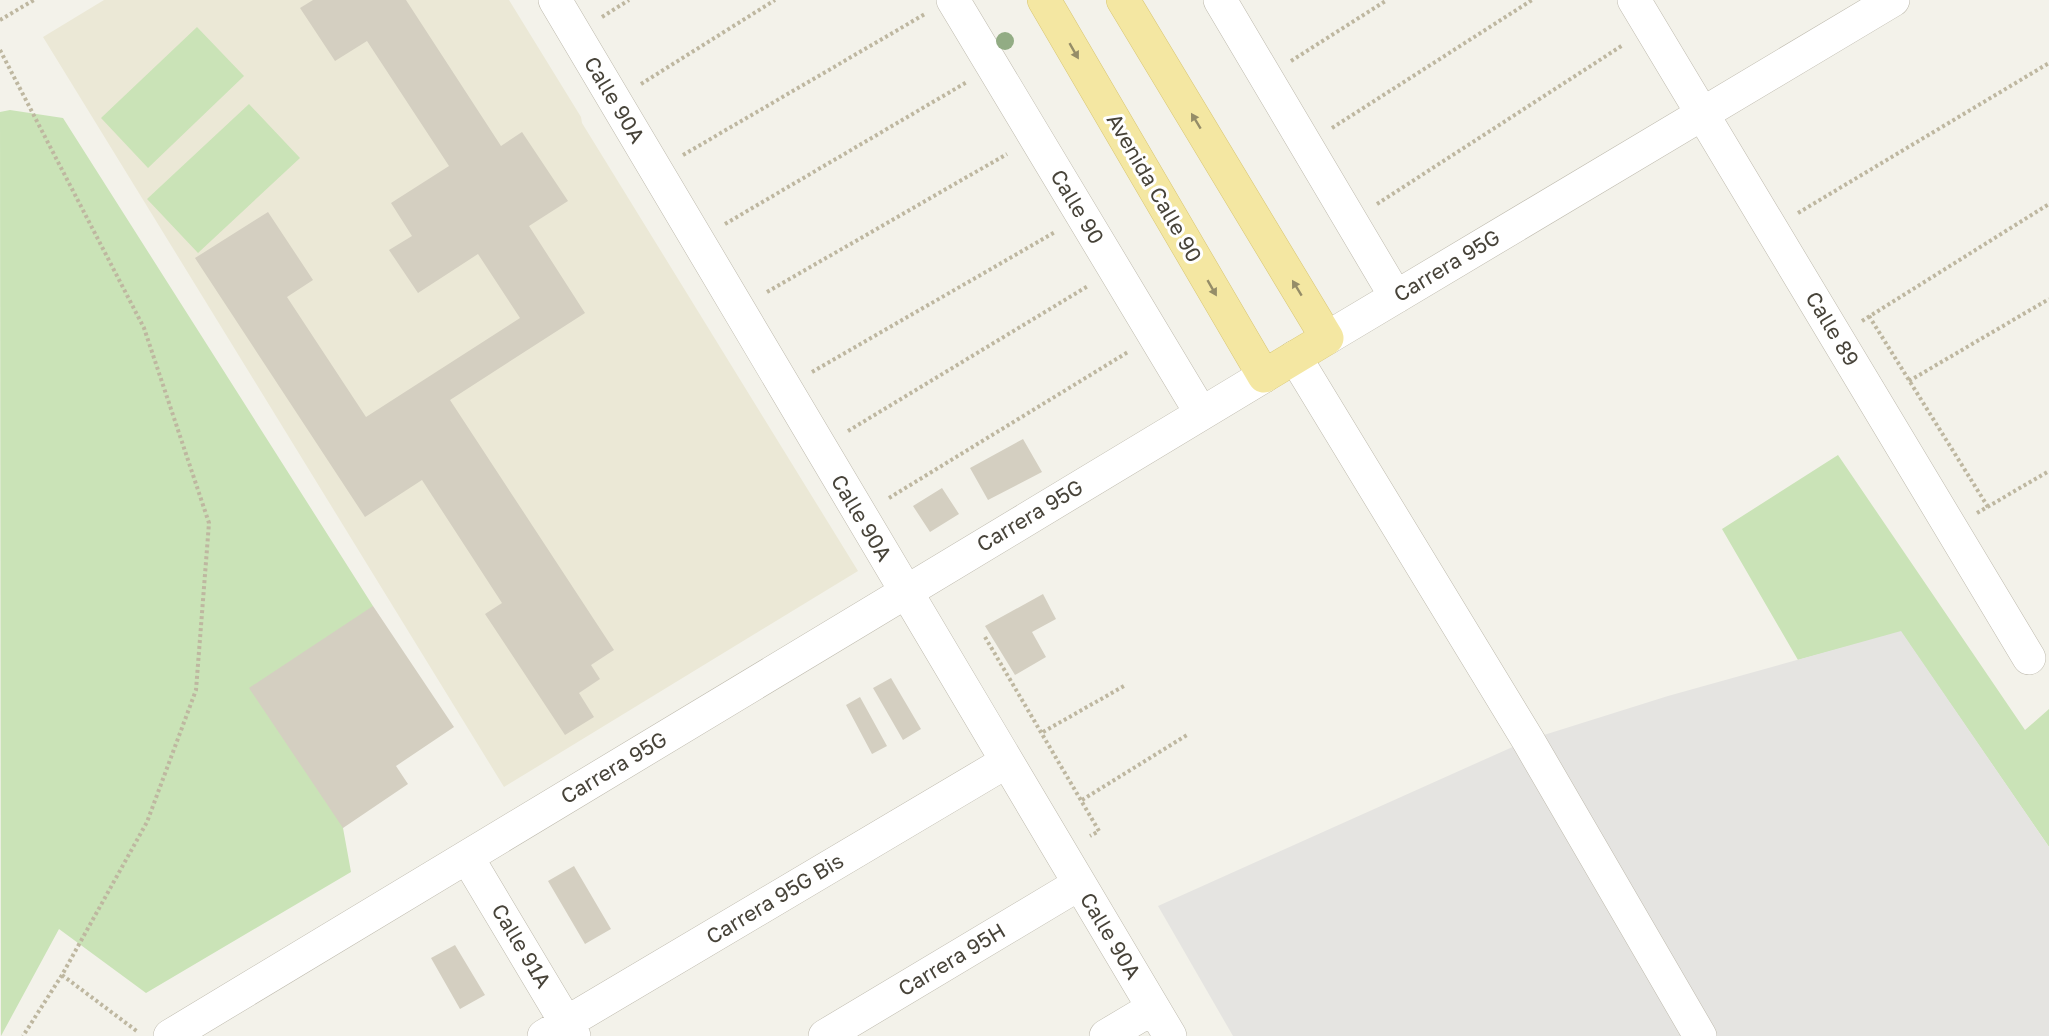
<svg xmlns="http://www.w3.org/2000/svg" width="2049" height="1036" font-family="'Golos Text',sans-serif">
  <style>
    .education { fill: #ebe8d6 }
    .green { fill: #cae3b7 }
    .parking { fill: #e5e4e1 }
    .building { fill: #d4cfc1 }
    .lines { fill: none; stroke-linecap: round; stroke-linejoin: round }
    .minor-casing { stroke: #bebaad; stroke-width: 34 }
    .major-casing { stroke: #d8c673; stroke-width: 34 }
    .path { stroke: #beb7a0; stroke-width: 4; stroke-dasharray: 3 3; stroke-linecap: butt }
    .minor { stroke: #fff; stroke-width: 33 }
    .major { stroke: #f4e7a2; stroke-width: 33 }
    .tree { fill: #92ac84 }
    .oneway { fill: #958d68 }
    .labels { text-anchor: middle; stroke-width: 6; stroke-linejoin: round; paint-order: stroke }
    .street-label { font-size: 21px; fill: #474339; stroke: #fff }
  </style>
  <rect width="100%" height="100%" fill="#f3f2ea"/>
  <path class="education" d="M 104,0 L 509,0 L 581,117 L 582,123 L 858,571 L 504,787 L 43,37 Z"/>
  <path class="green" d="M 197,27 L 244,76 L 148,168 L 101,118 Z
    M 249,104 L 300,158 L 198,253 L 147,199 Z
    M 10,110 L 63,118 L 373,606 L 343,828 L 351,872 L 146,993 L 59,929 L 1,1036 L 0,112 Z
    M 1838,455 L 2025,730 L 2049,709 L 2049,847 L 1901,632 L 1798,660 L 1722,529 Z"/>
  <path class="parking" d="M 1901,631 L 2049,847 L 2049,1036 L 1233,1036 L 1158,906 L 1528,740 L 1668,696 Z"/>
  <path class="building" d="M 313,0 L 406,0 L 501,146 L 522,132 L 568,201 L 529,226 L 585,313 L 450,400 L 614,650 L 591,665 L 600,679 L 579,693 L 594,717 L 565,735 L 485,614 L 502,603 L 422,480 L 365,517 L 195,258 L 268,212 L 313,280 L 287,297 L 366,417 L 520,318 L 478,254 L 418,293 L 389,250 L 412,236 L 391,203 L 449,166 L 367,41 L 335,61 L 300,8 Z
    M 1023,439 L 1042,472 L 988,500 L 970,468 Z
    M 942,488 L 959,514 L 930,532 L 913,506 Z
    M 1043,594 L 1056,619 L 1032,632 L 1046,657 L 1015,675 L 985,626 Z
    M 373,606 L 454,727 L 396,766 L 408,784 L 343,828 L 249,688 Z
    M 891,678 L 921,729 L 903,740 L 873,688 Z
    M 860,697 L 887,746 L 872,754 L 846,705 Z
    M 574,866 L 611,929 L 585,944 L 548,881 Z
    M 455,945 L 485,995 L 460,1009 L 431,958 Z"/>
  <g class="lines">
    <defs>
      <path id="minor" d="M 555,0 L 1170,1036
        M 953,0 L 1201,413
        M 1220,0 L 1396,297
        M 1634,0 L 2029,658
        M 1327,338 L 1893,0
        M 1295,357 L 1528,740 L 1700,1036
        M 467,857 L 574,1036
        M 170,1036 L 1264,376
        M 544,1036 L 1006,762
        M 825,1036 L 1079,884
        M 1106,1036 L 1153,1008"/>
      <path id="major" d="M 1044,0 L 1264,376 L 1327,338 L 1123,0"/>
    </defs>
    <use href="#minor" class="minor-casing"/>
    <use href="#major" class="major-casing"/>
    <path class="path" d="M 602,17 L 629,0
      M 0,20 L 34,0
      M 0,50 L 144,328 L 209,523 L 196,690 L 147,822 L 62,975 L 23,1036
      M 1291,61 L 1387,0
      M 641,84 L 775,0
      M 1332,128 L 1532,0
      M 683,155 L 925,14
      M 1377,204 L 1623,45
      M 1798,213 L 2049,63
      M 725,224 L 967,82
      M 767,292 L 1007,154
      M 1869,316 L 1988,507
      M 1862,321 L 2049,204
      M 812,372 L 1055,232
      M 1909,381 L 2049,299
      M 848,431 L 1088,286
      M 889,498 L 1128,352
      M 1977,513 L 2049,471
      M 985,637 L 1099,831 L 1090,836
      M 1043,732 L 1124,686
      M 1082,800 L 1187,735
      M 62,975 L 138,1032"/>
    <use href="#minor" class="minor"/>
    <use href="#major" class="major"/>
  </g>
  <circle class="tree" cx="1005" cy="41" r="9"/>
  <defs><path id="oneway-solid" d="M-6-.8H1V-3.2L6.5 0L1 3.2V.8H-6Z" transform="scale(1.5)"/></defs>
  <g class="oneway">
    <use href="#oneway-solid" transform="translate(1074 51) rotate(60)"/>
    <use href="#oneway-solid" transform="translate(1196 121) rotate(-121)"/>
    <use href="#oneway-solid" transform="translate(1212 288) rotate(60)"/>
    <use href="#oneway-solid" transform="translate(1297 288) rotate(-121)"/>
  </g>
  <g class="labels">
    <g class="street-label">
      <text transform="translate(614 100) rotate(59)" y="7">Calle 90A</text>
      <text transform="translate(1154 188) rotate(60)" y="7">Avenida Calle 90</text>
      <text transform="translate(1077 207) rotate(59)" y="7">Calle 90</text>
      <text transform="translate(1447 266) rotate(-31)" y="7">Carrera 95G</text>
      <text transform="translate(1832 329) rotate(59)" y="7">Calle 89</text>
      <text transform="translate(1030 516) rotate(-31)" y="7">Carrera 95G</text>
      <text transform="translate(861 518) rotate(59)" y="7">Calle 90A</text>
      <text transform="translate(614 768) rotate(-31)" y="7">Carrera 95G</text>
      <text transform="translate(775 899) rotate(-31)" y="7">Carrera 95G Bis</text>
      <text transform="translate(1110 936) rotate(59)" y="7">Calle 90A</text>
      <text transform="translate(521 946) rotate(59)" y="7">Calle 91A</text>
      <text transform="translate(952 960) rotate(-31)" y="7">Carrera 95H</text>
    </g>
  </g>
</svg>
